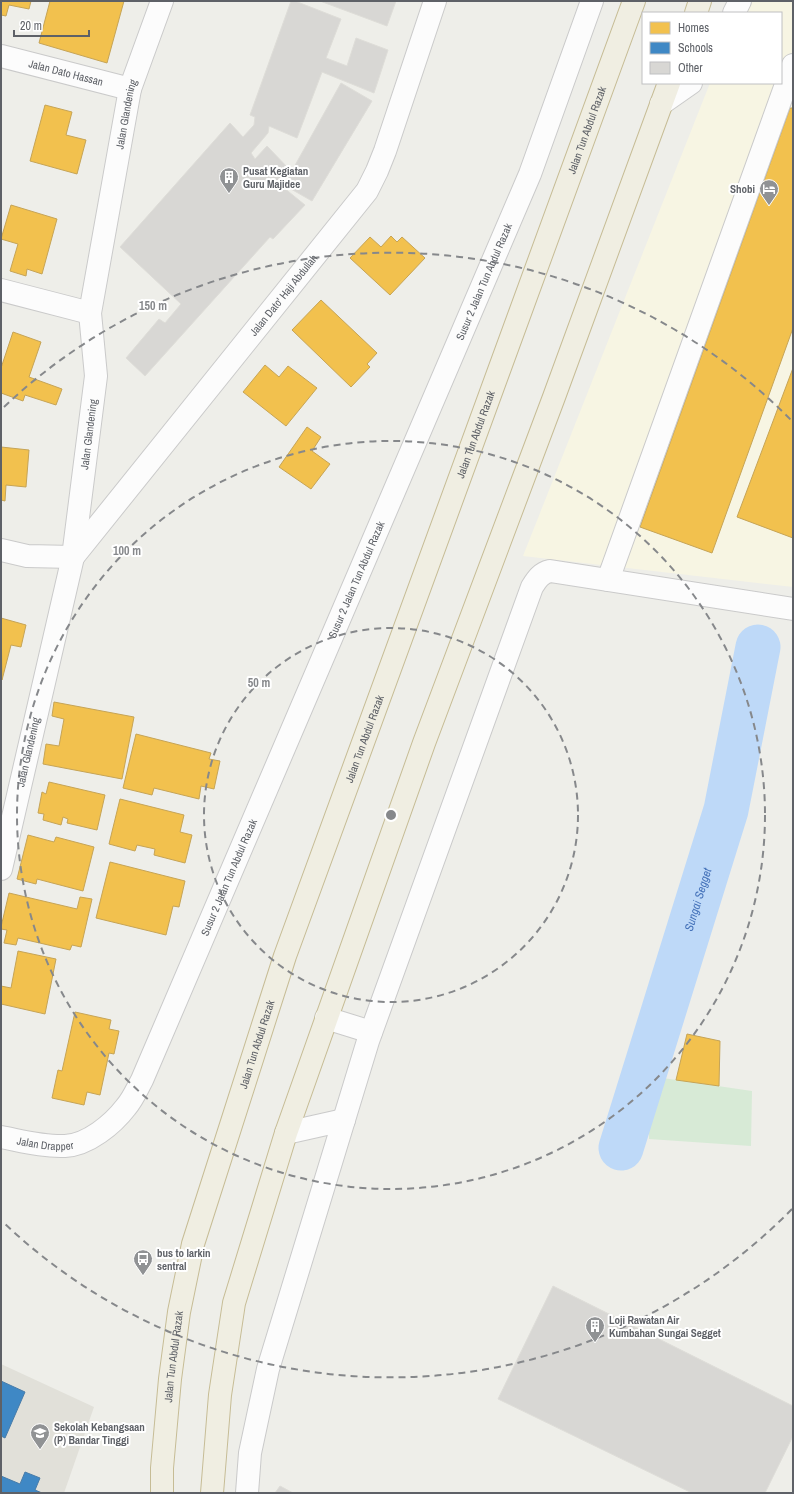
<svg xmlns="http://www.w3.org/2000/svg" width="794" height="1494" font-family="'Archivo Narrow',sans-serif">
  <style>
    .commercial { fill: #f7f5e3 }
    .education { fill: #e1e0d9 }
    .green { fill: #d7ead6 }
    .homes { fill: #f2c14e; stroke: #c6a456 }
    .schools { fill: #3f88c5; stroke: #487ca9 }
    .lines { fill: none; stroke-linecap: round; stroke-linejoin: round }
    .river { stroke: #bed9f8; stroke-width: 45 }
    .building { fill: #d8d7d4; stroke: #deddd8 }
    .minor-casing { stroke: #cacaca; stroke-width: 24 }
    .highway-casing { stroke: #c6bc95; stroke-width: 24 }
    .minor { stroke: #fcfcfc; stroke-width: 22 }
    .highway { stroke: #f0eee2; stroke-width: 22 }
    .ring { fill: none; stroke: #86888b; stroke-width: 2; stroke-dasharray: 7 5 }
    .labels { text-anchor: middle; stroke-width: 4; stroke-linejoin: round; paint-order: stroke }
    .street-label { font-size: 11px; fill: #5e6167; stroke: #fff }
    .poi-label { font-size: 11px; font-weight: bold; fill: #5e6167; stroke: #fff; text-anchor: start }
    .water-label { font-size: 12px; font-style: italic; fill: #4673ba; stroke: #fff }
    .centre { fill: #86888b; stroke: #fff; stroke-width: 2 }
    .ring-label { font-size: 12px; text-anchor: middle; font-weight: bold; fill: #86888b; stroke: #fff; stroke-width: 4; stroke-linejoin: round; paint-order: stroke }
  </style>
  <rect width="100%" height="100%" fill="#eeeee9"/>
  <path class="commercial" d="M 742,1 L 793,1 L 793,587 L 523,556 L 710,83 L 781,83 L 781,13 L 737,13 Z"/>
  <path class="education" d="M 1,1364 L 94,1407 L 64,1493 L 1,1493 Z"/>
  <path class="green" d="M 649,1076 L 752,1091 L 751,1146 L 649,1139 Z"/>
  <path class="homes" d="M 1,1 L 31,1 L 29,9 L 9,5 L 6,16 L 1,15 Z
    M 50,1 L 124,1 L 107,63 L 39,43 Z
    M 45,105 L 72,112 L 66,135 L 86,140 L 77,174 L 30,161 Z
    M 790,108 L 793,108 L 793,328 L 712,553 L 640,527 Z
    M 11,205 L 57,219 L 42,274 L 27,269 L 26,276 L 10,271 L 18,244 L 1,239 Z
    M 391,236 L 397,242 L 402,237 L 425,258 L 390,295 L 350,258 L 370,237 L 381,247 Z
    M 321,300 L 377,353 L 367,364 L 370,367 L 351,387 L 292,330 Z
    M 13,332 L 41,342 L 29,377 L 62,389 L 56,405 L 25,395 L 23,401 L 1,393 L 1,368 Z
    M 265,365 L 279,377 L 288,366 L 317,388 L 286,426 L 243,392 Z
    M 793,368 L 793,538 L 737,517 Z
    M 307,427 L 321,437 L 312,451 L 330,464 L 311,489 L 279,467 Z
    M 1,447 L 29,450 L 26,487 L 6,485 L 5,501 L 1,500 Z
    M 1,618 L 26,625 L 21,647 L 11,645 L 2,680 Z
    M 54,702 L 134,717 L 122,779 L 43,764 L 46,744 L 59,746 L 64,719 L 52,716 Z
    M 136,734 L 211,753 L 209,759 L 220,761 L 214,789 L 201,786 L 199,799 L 154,788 L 152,795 L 123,788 Z
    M 49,782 L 105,795 L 97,830 L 67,823 L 68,819 L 63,817 L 61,825 L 43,820 L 44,814 L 38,813 L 42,792 L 46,794 Z
    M 120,799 L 184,815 L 180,832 L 192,835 L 185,863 L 154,855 L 155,849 L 137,845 L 135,851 L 109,844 Z
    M 28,835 L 54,842 L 56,837 L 94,847 L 83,891 L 37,879 L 36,884 L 17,879 Z
    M 110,862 L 185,881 L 179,907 L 173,906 L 166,935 L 96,918 Z
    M 9,893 L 77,909 L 80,897 L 92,899 L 81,947 L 72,945 L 70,950 L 18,938 L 16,945 L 4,943 L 7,930 L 1,929 L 1,927 Z
    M 18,951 L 56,959 L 45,1014 L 1,1004 L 1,986 L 11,988 Z
    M 75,1012 L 111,1020 L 109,1029 L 119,1031 L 114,1054 L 109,1053 L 100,1095 L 87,1092 L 84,1105 L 52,1098 L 58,1070 L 62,1071 Z
    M 687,1034 L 720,1041 L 719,1086 L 676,1080 Z"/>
  <path class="schools" d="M 1,1381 L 25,1392 L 5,1438 L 1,1436 Z
    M 25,1472 L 40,1478 L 35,1490 L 42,1493 L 1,1493 L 1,1476 L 20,1484 Z"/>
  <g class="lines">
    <path class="river" id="s1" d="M 621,1148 L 726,810 L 758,647"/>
  </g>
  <path class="building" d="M 291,1 L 295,1 L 341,19 L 326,58 L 347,66 L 356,38 L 388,50 L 374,93 L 322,72 L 297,138 L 269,126 L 268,133 L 251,153 L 255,159 L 267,146 L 290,170 L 278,183 L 305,205 L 273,239 L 270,237 L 145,376 L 126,358 L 159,319 L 165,323 L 181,304 L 120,247 L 230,123 L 243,137 L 254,125 L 255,117 L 250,115 Z
    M 320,1 L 396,1 L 387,26 Z
    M 341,83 L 372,101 L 312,201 L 284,185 Z
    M 553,1286 L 793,1406 L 793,1436 L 765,1493 L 692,1493 L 498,1399 Z
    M 280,1486 L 293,1493 L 275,1493 Z"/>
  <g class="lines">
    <defs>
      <g id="minor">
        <path d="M 734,13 L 740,1"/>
        <path id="s2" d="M 1,56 L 130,89"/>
        <path d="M 661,104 L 691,83"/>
        <path d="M 1,290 L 90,313"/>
        <path d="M 1,550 L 27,556 L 73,557"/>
        <path id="s3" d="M 73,557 L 367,191 L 377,171 L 385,151 L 435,1"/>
        <path d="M 608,580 L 793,65"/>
        <path id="s4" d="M 1,869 L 73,557 L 96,376 L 90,313 L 130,89 L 162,1"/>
        <path d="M 326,1018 L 371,1032"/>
        <path d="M 286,1133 L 344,1120"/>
        <path id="s5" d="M 1,1137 C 22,1141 44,1147 65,1146 C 88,1145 113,1124 126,1107 C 133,1099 137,1089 142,1080 L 530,174 L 592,1"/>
        <path d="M 247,1493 L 250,1453 L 268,1369 L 368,1041 L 532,587 C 537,579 541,573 550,571 L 793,609"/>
      </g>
      <g id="highway">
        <path d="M 696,13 L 700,1"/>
        <path id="s6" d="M 162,1493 L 162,1468 L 170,1379 L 179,1312 L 193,1244 L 285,956 L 634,1"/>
        <path d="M 212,1493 L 220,1395 L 234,1303 L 286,1133 L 424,743 L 554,397 L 669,83"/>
      </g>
    </defs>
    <use href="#minor" class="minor-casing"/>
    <use href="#highway" class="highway-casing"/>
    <use href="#minor" class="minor"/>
    <use href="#highway" class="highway"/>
  </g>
  <g class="ring">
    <circle cx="391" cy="815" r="187"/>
    <circle cx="391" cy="815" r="374"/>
    <path d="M792 1209A562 562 0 0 1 4 1223M4 407A562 562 0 0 1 792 421"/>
  </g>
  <defs>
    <symbol id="building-pin" viewBox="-11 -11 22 30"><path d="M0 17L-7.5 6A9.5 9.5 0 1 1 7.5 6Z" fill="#909294" stroke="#fff"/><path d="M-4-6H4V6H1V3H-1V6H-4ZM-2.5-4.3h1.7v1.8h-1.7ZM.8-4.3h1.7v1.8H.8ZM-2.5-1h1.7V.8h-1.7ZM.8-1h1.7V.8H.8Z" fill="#fff"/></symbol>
    <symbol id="hotel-pin" viewBox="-11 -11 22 30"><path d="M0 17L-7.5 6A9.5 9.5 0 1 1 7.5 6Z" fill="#909294" stroke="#fff"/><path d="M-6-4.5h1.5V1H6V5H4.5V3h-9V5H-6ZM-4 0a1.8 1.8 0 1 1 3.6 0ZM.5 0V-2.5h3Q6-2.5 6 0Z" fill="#fff"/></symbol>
    <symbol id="bus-pin" viewBox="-11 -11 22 30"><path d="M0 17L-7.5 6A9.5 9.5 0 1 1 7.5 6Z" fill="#909294" stroke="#fff"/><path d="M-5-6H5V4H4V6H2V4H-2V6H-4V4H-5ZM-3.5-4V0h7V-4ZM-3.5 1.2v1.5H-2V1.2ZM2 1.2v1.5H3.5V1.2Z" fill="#fff"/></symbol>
    <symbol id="school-pin" viewBox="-11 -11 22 30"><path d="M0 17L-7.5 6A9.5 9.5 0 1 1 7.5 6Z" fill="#909294" stroke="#fff"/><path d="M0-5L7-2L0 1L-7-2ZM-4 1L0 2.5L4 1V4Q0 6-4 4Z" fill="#fff"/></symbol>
  </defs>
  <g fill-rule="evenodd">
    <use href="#building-pin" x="218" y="166" width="22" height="30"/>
    <use href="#hotel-pin" x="758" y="178" width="22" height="30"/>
    <use href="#bus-pin" x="132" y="1248" width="22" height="30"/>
    <use href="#building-pin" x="584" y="1315" width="22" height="30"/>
    <use href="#school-pin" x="29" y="1422" width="22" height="30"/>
  </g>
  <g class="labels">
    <g class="street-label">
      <text dy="4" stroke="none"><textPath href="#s2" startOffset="67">Jalan Dato Hassan</textPath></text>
      <text dy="4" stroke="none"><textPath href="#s4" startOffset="768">Jalan Glandening</textPath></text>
      <text dy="4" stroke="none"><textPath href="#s6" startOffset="1433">Jalan Tun Abdul Razak</textPath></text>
      <text dy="4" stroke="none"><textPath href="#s5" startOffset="1039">Susur 2 Jalan Tun Abdul Razak</textPath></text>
      <text dy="4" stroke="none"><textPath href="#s3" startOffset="336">Jalan Dato' Haji Abdullah</textPath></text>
      <text dy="4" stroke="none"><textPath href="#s4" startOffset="444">Jalan Glandening</textPath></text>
      <text dy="4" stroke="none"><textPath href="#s6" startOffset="1109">Jalan Tun Abdul Razak</textPath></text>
      <text dy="4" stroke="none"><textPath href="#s5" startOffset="715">Susur 2 Jalan Tun Abdul Razak</textPath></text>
      <text dy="4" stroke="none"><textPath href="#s6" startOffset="785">Jalan Tun Abdul Razak</textPath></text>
      <text dy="4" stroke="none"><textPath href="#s4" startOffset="120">Jalan Glandening</textPath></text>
      <text dy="4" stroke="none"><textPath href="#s5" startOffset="391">Susur 2 Jalan Tun Abdul Razak</textPath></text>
      <text dy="4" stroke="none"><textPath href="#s6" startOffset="461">Jalan Tun Abdul Razak</textPath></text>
      <text dy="4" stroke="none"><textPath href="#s5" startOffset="45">Jalan Drapper</textPath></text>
      <text dy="4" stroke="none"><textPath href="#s6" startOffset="137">Jalan Tun Abdul Razak</textPath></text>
    </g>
    <g class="poi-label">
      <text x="243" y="175">Pusat Kegiatan<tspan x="243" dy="13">Guru Majidee</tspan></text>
      <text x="755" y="193" text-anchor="end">Shobi</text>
      <text x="157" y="1257">bus to larkin<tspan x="157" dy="13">sentral</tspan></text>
      <text x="609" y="1324">Loji Rawatan Air<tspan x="609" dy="13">Kumbahan Sungai Segget</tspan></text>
      <text x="54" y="1431">Sekolah Kebangsaan<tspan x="54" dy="13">(P) Bandar Tinggi</tspan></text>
    </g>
    <g class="water-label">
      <text dy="4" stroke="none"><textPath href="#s1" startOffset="260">Sungai Segget</textPath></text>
    </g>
  </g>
  <circle cx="391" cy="815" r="6" class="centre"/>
  <g class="ring-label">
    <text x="153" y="310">150 m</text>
    <text x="127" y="555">100 m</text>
    <text x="259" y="687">50 m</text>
  </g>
  <rect width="794" height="1494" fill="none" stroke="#5e6167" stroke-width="4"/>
  <rect x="642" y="12" width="140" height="72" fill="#ffffff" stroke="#bfc0c2"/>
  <rect x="650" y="22" width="20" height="12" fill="#f2c14e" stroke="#bfc0c2"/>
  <text x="678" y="32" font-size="12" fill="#5e6167">Homes</text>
  <rect x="650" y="42" width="20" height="12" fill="#3f88c5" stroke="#bfc0c2"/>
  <text x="678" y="52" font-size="12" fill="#5e6167">Schools</text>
  <rect x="650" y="62" width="20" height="12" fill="#d8d7d4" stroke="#bfc0c2"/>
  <text x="678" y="72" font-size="12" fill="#5e6167">Other</text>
  <path d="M14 30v6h75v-6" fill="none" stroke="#5e6167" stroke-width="2"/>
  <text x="20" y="30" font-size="12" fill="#5e6167" stroke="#ffffff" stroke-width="3" paint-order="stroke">20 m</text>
</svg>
